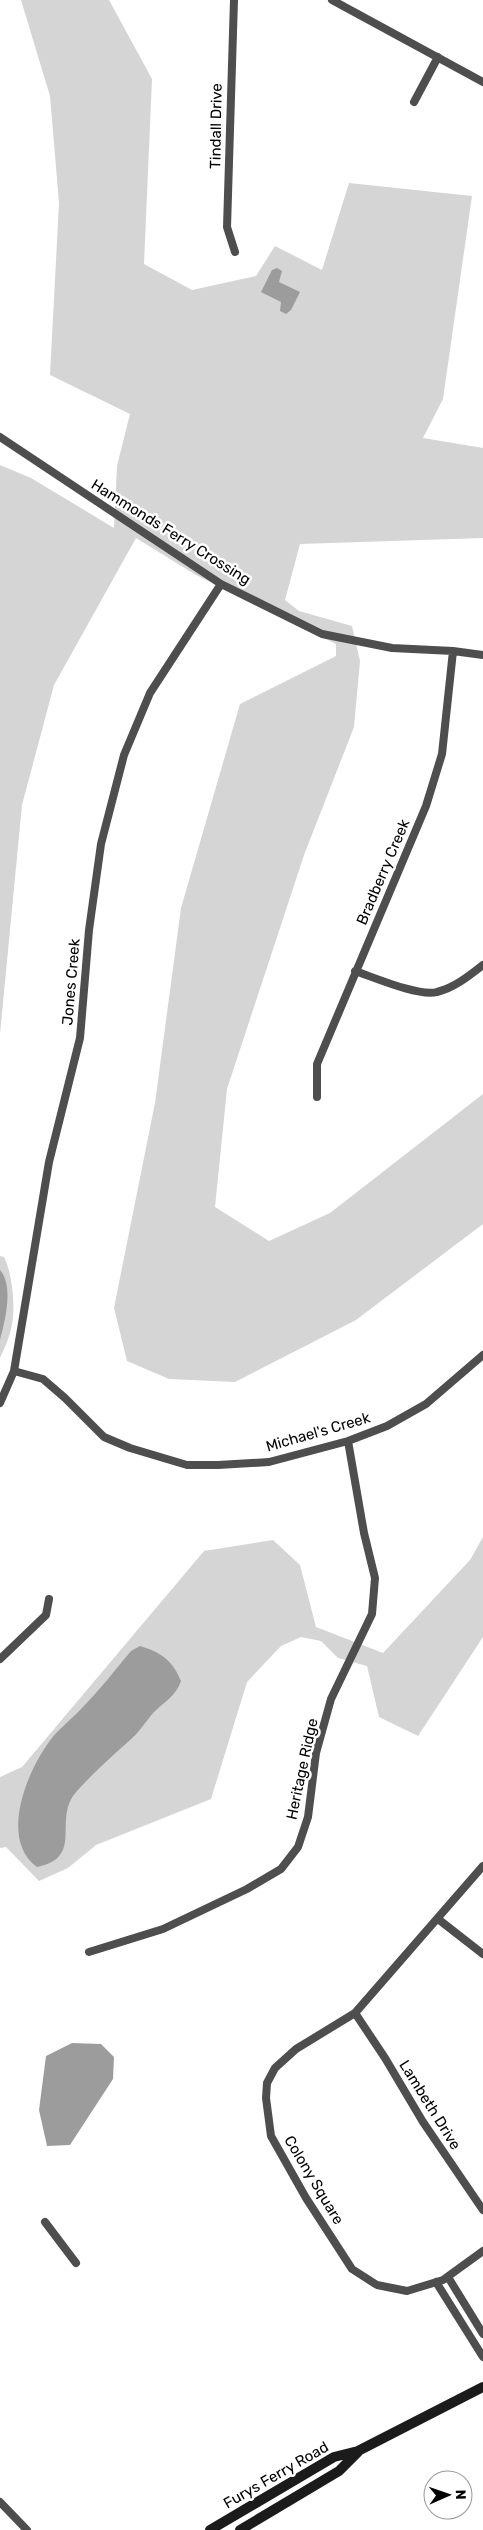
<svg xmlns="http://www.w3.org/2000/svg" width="483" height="2530" font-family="Rubik,sans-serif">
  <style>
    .green { fill: #d5d5d5 }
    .water { fill: #9c9c9c }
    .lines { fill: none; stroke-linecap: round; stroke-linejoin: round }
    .minor { stroke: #4e4e4e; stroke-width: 8 }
    .secondary { stroke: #1b1b1b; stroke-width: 10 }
    .labels { text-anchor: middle; stroke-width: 5; stroke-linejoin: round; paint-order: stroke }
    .street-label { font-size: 15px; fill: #000; stroke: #fff }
  </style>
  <rect width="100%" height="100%" fill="#fff"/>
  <path class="green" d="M 21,0 L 109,0 L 152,79 L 144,264 L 192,290 L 256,276 L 275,246 L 322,270 L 349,183 L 472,196 L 443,399 L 423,438 L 483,448 L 483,538 L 300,544 L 285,600 L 299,611 L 352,626 L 360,661 L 354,727 L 304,855 L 227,1089 L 215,1207 L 269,1241 L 330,1213 L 483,1094 L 483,1224 L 356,1320 L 235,1382 L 169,1379 L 127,1361 L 114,1308 L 155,1103 L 181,908 L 240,704 L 336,656 L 336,644 L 196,575 L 136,538 L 54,685 L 22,805 L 0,1034 L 0,465 L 31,478 L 114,528 L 117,466 L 130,414 L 50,375 L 59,203 L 50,96 Z
    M 0,1256 L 4,1257 C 13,1275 16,1310 11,1329 C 9,1339 4,1349 0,1358 Z
    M 483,1537 L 483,1637 L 418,1736 L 379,1717 L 367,1666 L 338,1658 L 321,1641 L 301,1637 L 281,1646 L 247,1682 L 211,1799 L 96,1845 L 68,1868 L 39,1881 L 6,1847 L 0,1848 L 0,1777 L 22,1767 L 204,1551 L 273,1540 L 300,1565 L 316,1627 L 383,1653 L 470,1560 Z"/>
  <path class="water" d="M 277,268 L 282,271 L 279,282 L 300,292 L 291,310 L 286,314 L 280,311 L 281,302 L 261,292 L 272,270 Z
    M 0,1270 C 14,1286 5,1321 0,1340 Z
    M 140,1646 C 161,1652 173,1661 181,1681 C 176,1696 164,1702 154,1712 C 145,1722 139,1733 129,1741 C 111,1757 93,1773 77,1791 C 51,1819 86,1857 37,1867 C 0,1840 25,1775 49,1742 C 57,1730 71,1720 81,1709 C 99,1691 115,1670 131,1651 Z
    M 72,2043 L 101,2044 L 114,2057 L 113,2079 L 70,2145 L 47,2146 L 39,2110 L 46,2056 Z"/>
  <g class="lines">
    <path class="minor" d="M 234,0 L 227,227 L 235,252
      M 332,0 L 483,82
      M 414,102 L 438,57
      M 0,437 L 221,584 L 322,634 L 392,648 L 453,651 L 483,655
      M 355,971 C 373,977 419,997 437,992 C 454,988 469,976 483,965
      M 317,1097 L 317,1064 L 426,806 L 442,754 L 453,651
      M 14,1371 L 43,1379 L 65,1398 L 104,1437 L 130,1448 L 187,1465 L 218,1465 L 269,1462 L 348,1441 L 387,1426 L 426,1404 L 483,1355
      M 0,1403 L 14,1371 L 49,1162 L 80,1038 L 89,930 L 101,844 L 124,755 L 150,693 L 221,584
      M 0,1659 L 46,1615 L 49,1599
      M 483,1866 L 355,2013 L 296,2049 L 275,2068 L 267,2083 L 266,2098 L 271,2136 L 306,2198 L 352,2269 L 377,2285 L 407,2291 L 443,2280 L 483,2251
      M 438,1919 L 483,1954
      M 89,1952 L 163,1929 L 247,1889 L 281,1869 L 298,1847 L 308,1817 L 316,1753 L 331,1699 L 372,1614 L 375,1578 L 364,1533 L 348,1441
      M 355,2013 L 385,2058 L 423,2122 L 483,2210
      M 45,2222 L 76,2263
      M 448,2277 L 483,2334
      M 436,2282 L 483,2357
      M 0,2502 L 27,2530"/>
    <path class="secondary" d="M 210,2530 L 334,2457 L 358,2451 L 483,2387
      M 240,2530 L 339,2471 L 358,2452"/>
  </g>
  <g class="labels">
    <g class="street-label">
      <text transform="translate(216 126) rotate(-89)" y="5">Tindall Drive</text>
      <text transform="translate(171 532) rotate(32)" y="5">Hammonds Ferry Crossing</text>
      <text transform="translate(383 872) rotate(-67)" y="5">Bradberry Creek</text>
      <text transform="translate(71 982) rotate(-85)" y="5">Jones Creek</text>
      <text transform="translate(318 1432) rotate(-16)" y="5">Michael's Creek</text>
      <text transform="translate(302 1769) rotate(-78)" y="5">Heritage Ridge</text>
      <text transform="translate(430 2105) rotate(58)" y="5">Lambeth Drive</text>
      <text transform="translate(314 2180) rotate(59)" y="5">Colony Square</text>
      <text transform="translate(276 2475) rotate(-30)" y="5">Furys Ferry Road</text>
    </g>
  </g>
  <g transform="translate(448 2495) rotate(88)"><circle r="24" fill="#ffffff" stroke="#999999"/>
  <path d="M0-4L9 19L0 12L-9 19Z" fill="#000000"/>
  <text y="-8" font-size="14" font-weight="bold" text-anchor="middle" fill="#000000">N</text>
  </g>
</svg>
